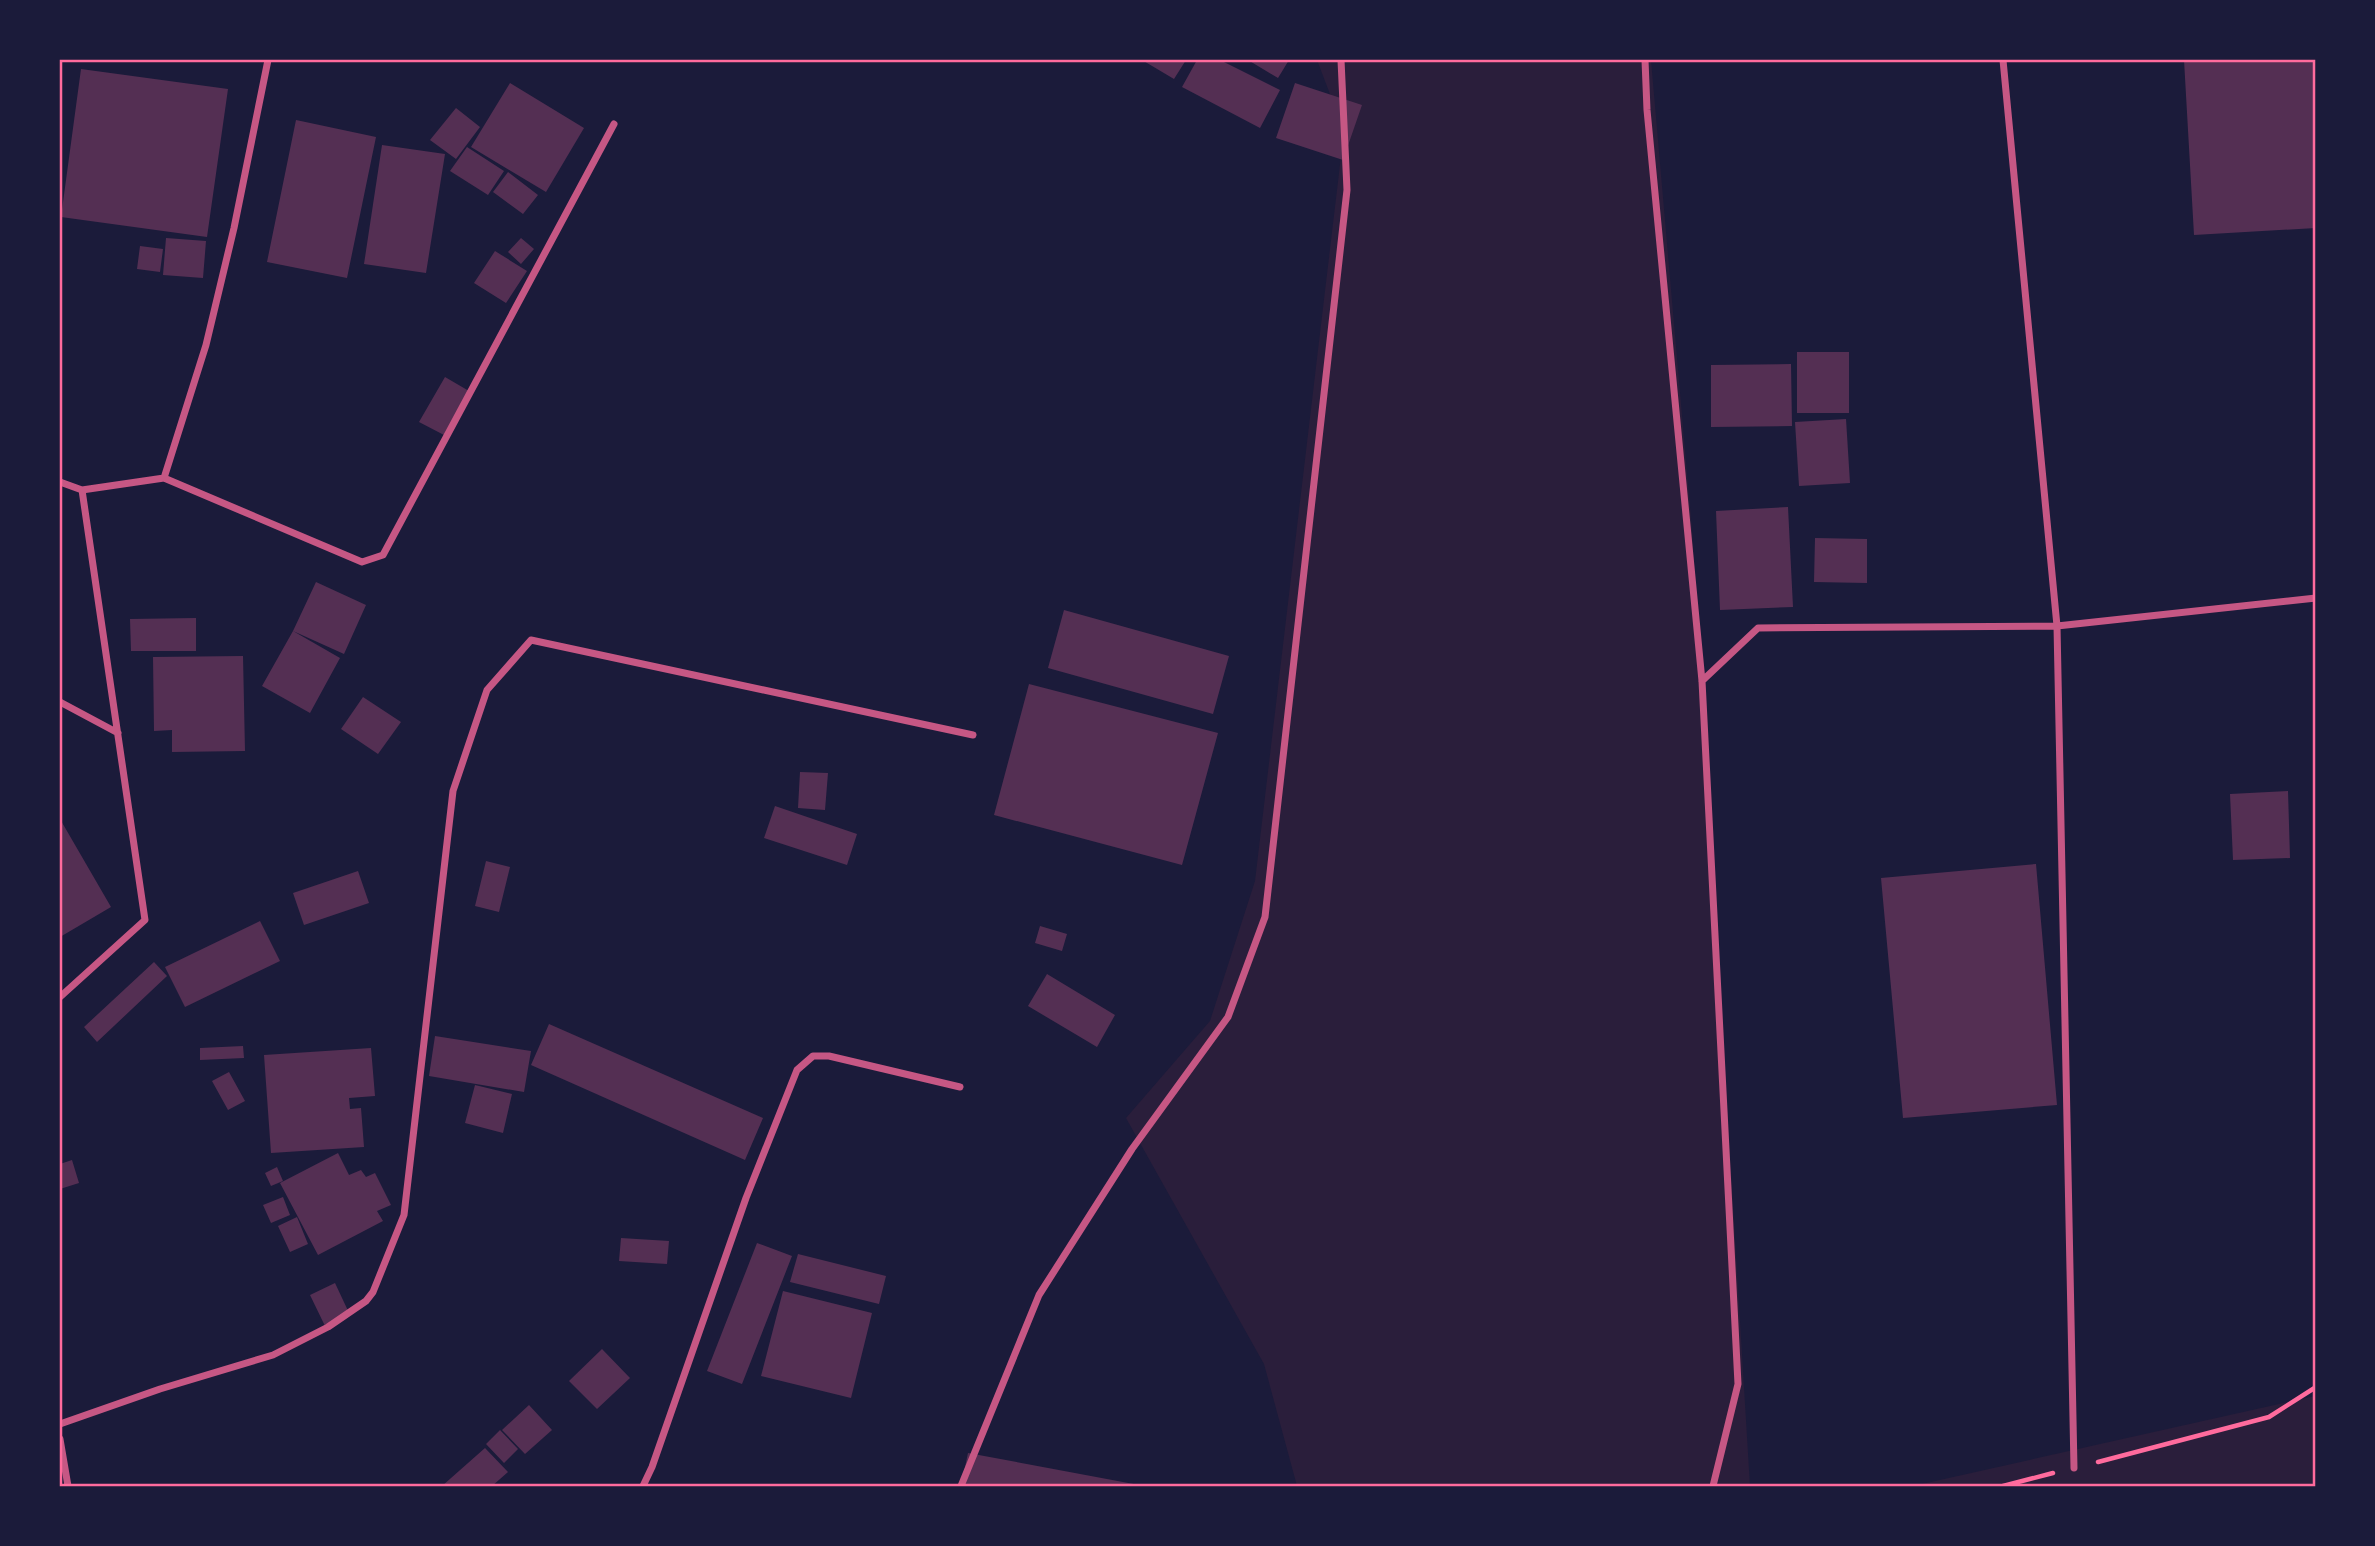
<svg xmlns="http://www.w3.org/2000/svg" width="2375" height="1546" font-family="'Public Sans',sans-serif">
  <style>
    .green { fill: #2a1e3b }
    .building { fill: #542f53 }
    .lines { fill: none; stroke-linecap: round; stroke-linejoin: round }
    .path { stroke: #ff6b9d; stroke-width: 4.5 }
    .minor { stroke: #c65784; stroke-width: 7 }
    .neatline { fill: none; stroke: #ff6b9d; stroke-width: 2.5 }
  </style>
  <rect width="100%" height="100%" fill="#1b1b3a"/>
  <path class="green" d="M 1317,60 L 1651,60 L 1692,530 L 1750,1486 L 1297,1486 L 1264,1364 L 1126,1118 L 1210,1021 L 1255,881 L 1344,131 Z
    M 2315,1396 L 2315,1486 L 1913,1486 Z"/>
  <path class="building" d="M 1142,60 L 1186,60 L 1174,79 Z
    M 1197,60 L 1220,60 L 1280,90 L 1260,128 L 1182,87 Z
    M 1248,60 L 1289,60 L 1278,78 Z
    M 2184,60 L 2316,60 L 2316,228 L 2194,235 Z
    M 81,69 L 228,89 L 207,237 L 61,217 Z
    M 510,83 L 584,128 L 546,192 L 471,147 Z
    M 1295,83 L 1362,105 L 1343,160 L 1276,138 Z
    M 456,108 L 480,127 L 456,159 L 430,140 Z
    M 296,120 L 376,137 L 347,278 L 267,262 Z
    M 382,145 L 445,154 L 426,273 L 364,264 Z
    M 467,147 L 504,171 L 488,195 L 450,171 Z
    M 508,172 L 538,195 L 523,214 L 493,192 Z
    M 166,238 L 206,241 L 203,278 L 163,275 Z
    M 521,238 L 534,249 L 521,264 L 508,252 Z
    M 140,246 L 163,249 L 160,272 L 137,269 Z
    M 495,251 L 527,271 L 506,303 L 474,283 Z
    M 1797,352 L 1849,352 L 1849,413 L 1797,413 Z
    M 1791,364 L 1792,426 L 1711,427 L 1711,365 Z
    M 445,377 L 469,391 L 444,435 L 419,422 Z
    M 1846,419 L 1850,483 L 1799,486 L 1795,422 Z
    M 1788,507 L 1793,607 L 1720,610 L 1716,511 Z
    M 1815,538 L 1867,539 L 1867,583 L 1814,582 Z
    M 316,582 L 366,605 L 344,654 L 293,631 Z
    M 1064,610 L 1229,656 L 1213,714 L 1048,668 Z
    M 196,618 L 196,651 L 131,651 L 130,619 Z
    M 293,631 L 340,658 L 310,713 L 262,686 Z
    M 243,656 L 245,751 L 172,752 L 172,730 L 154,731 L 153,657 Z
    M 1029,684 L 1218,733 L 1182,865 L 994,815 Z
    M 363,697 L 401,722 L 378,754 L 341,729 Z
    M 800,772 L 828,773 L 825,810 L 798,808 Z
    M 2288,791 L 2290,858 L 2233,860 L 2230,794 Z
    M 775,806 L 857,834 L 847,865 L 764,838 Z
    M 60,819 L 111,907 L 60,937 Z
    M 486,861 L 510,867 L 499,912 L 475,906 Z
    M 2036,864 L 2057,1105 L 1903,1118 L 1881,878 Z
    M 358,871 L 369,903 L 304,925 L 293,893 Z
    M 260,921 L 280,961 L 185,1007 L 165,967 Z
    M 1040,926 L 1067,934 L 1062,951 L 1035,943 Z
    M 154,962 L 167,976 L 97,1042 L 84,1027 Z
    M 1047,974 L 1115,1015 L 1097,1047 L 1028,1006 Z
    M 549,1024 L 763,1118 L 745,1160 L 531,1065 Z
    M 435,1036 L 531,1051 L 524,1092 L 429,1076 Z
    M 243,1046 L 244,1058 L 200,1060 L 200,1048 Z
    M 371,1048 L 375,1096 L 349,1098 L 350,1109 L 361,1108 L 364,1147 L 271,1153 L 264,1055 Z
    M 229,1072 L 245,1101 L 228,1110 L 212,1081 Z
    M 475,1085 L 512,1094 L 503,1133 L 465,1123 Z
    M 338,1153 L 349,1175 L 361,1170 L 366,1177 L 375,1173 L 391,1205 L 377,1211 L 383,1221 L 318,1255 L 280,1183 Z
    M 72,1160 L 79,1183 L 60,1189 L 60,1164 Z
    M 277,1167 L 283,1181 L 271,1186 L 265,1173 Z
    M 283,1197 L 290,1215 L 271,1223 L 263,1205 Z
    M 297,1217 L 308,1244 L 290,1252 L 278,1226 Z
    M 621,1238 L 669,1241 L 667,1264 L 619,1261 Z
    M 757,1243 L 792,1256 L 742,1384 L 707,1371 Z
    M 798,1254 L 886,1276 L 879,1304 L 790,1282 Z
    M 335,1283 L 350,1315 L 325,1326 L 310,1295 Z
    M 783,1291 L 872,1313 L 851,1398 L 761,1376 Z
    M 602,1349 L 630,1378 L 597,1409 L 569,1381 Z
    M 529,1405 L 552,1430 L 525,1454 L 502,1430 Z
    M 500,1430 L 518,1449 L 504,1463 L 486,1444 Z
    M 485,1448 L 508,1472 L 492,1486 L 442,1486 Z
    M 968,1453 L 1139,1485 L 1139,1486 L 961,1486 Z"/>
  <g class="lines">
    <path class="path" d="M 2098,1462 L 2269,1417 L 2316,1387
      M 2003,1486 L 2053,1473"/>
    <path class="minor" d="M 1645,60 L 1647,110 L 1702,681 L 1738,1384 L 1713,1486
      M 2003,60 L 2057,626 L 2074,1468
      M 164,478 L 362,562 L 383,555 L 614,124
      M 60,482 L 82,490 L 164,478 L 206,345 L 234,228 L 268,60
      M 1702,681 L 1758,628 L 2057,626 L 2316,598
      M 60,702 L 118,733
      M 60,997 L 145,920 L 82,490
      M 60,1424 L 160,1389 L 273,1355 L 328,1327 L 366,1301 L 373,1292 L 404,1215 L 453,791 L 487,690 L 531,640 L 973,735
      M 60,1439 L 68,1486
      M 643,1486 L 652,1467 L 746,1198 L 797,1070 L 813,1056 L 829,1056 L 960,1087
      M 961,1486 L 1039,1295 L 1132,1149 L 1228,1017 L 1265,917 L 1347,190 L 1341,60"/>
  </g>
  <rect width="2375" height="1546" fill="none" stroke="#1b1b3a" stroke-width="122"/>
  <rect x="61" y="61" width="2253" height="1424" class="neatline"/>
</svg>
